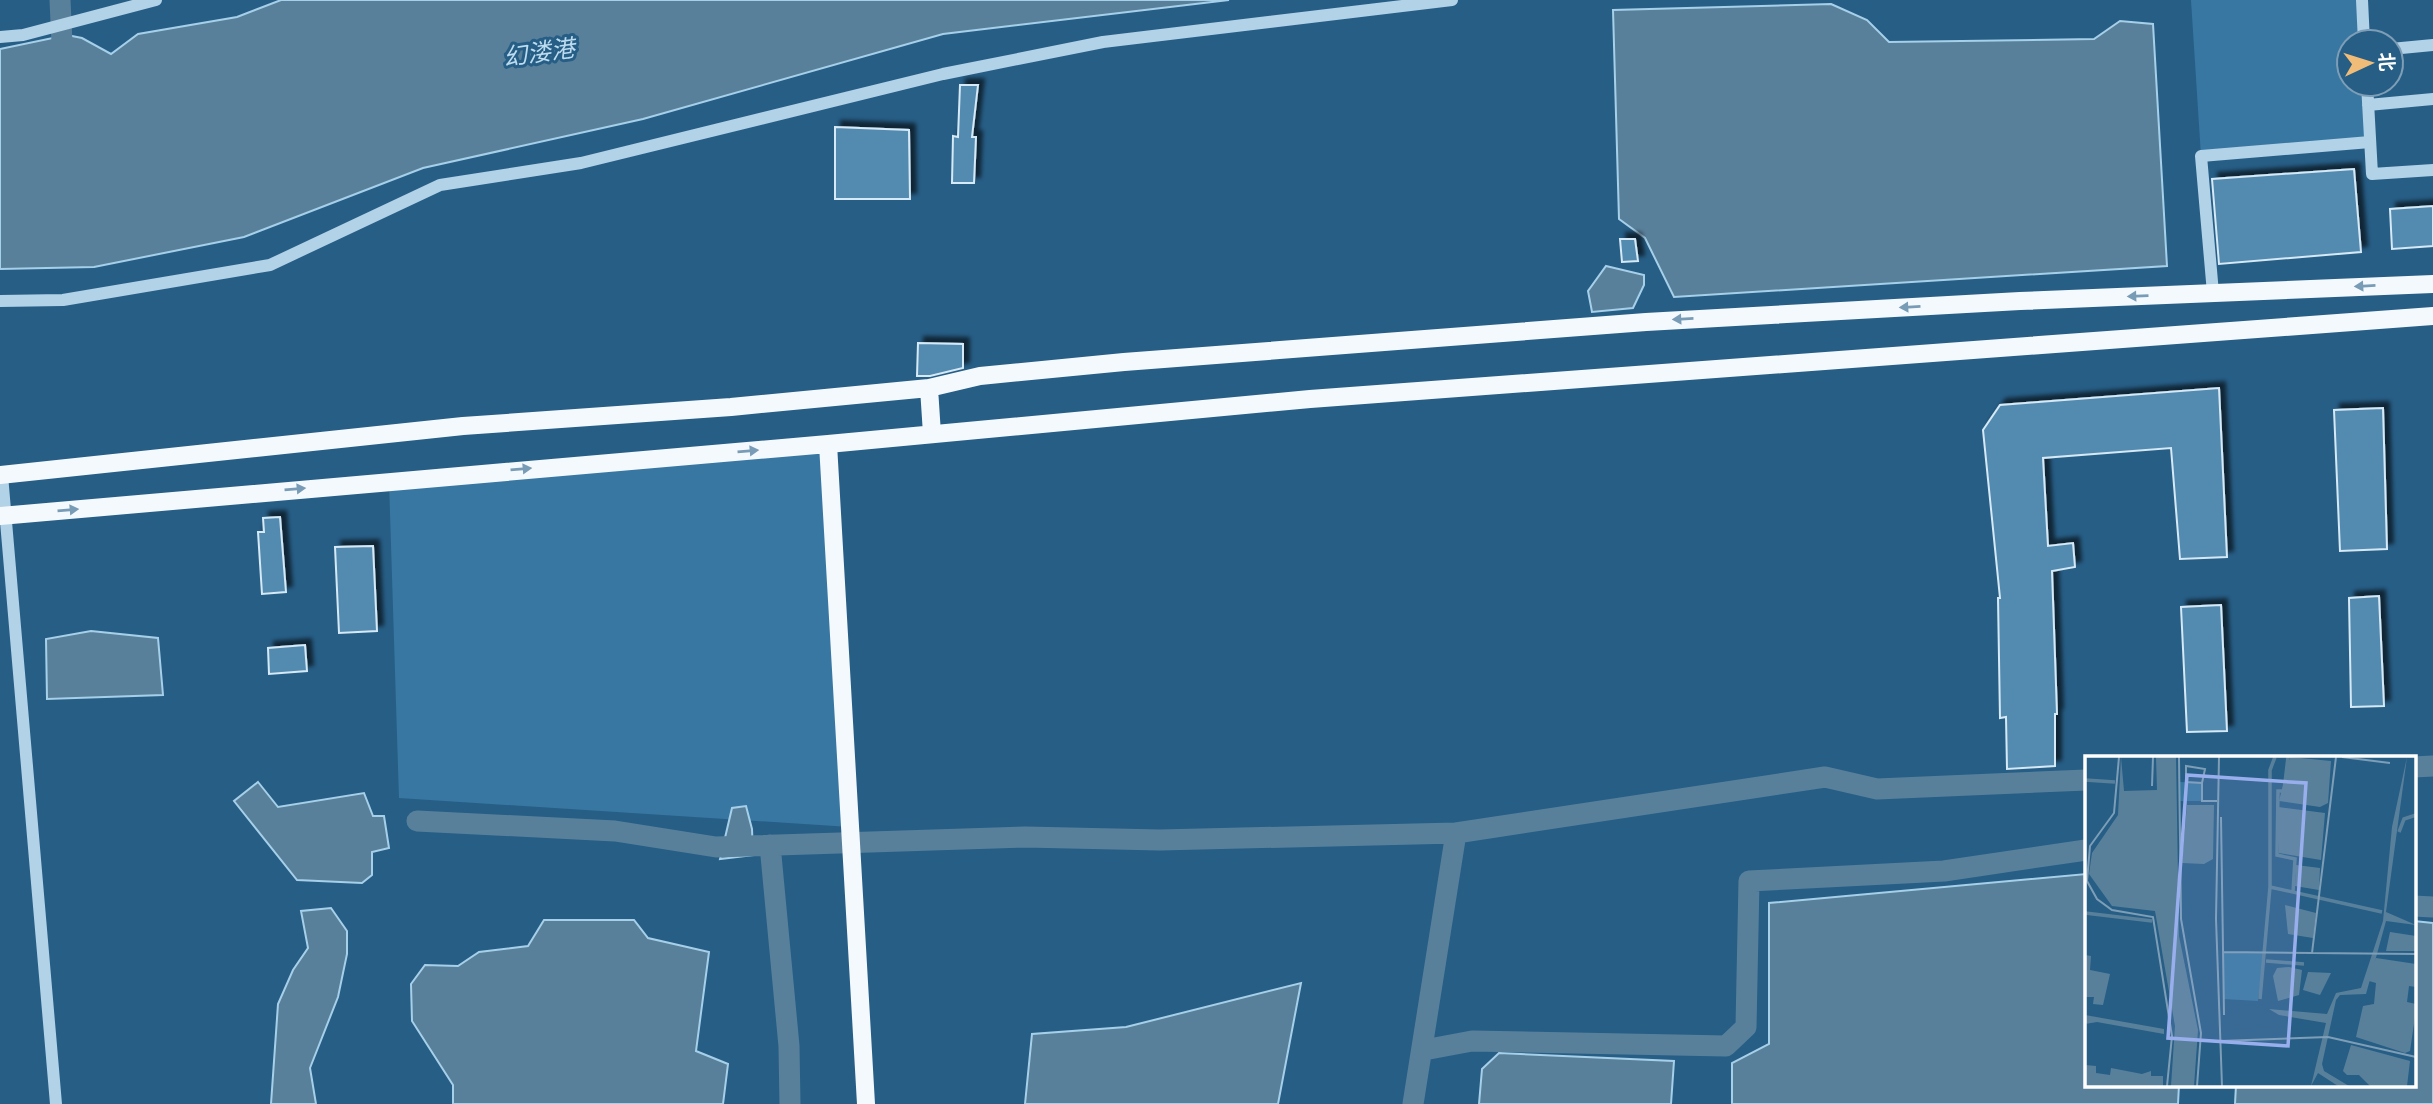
<svg xmlns="http://www.w3.org/2000/svg" width="2433" height="1104" font-family="Poppins,'Noto Sans SC',sans-serif">
  <style>
    .green { fill: #3877a2 }
    .water { fill: #59809b; stroke: #a6cfe9; stroke-width: 2 }
    .lines { fill: none; stroke-linecap: round; stroke-linejoin: round }
    .canal { stroke: #59809b; stroke-width: 21 }
    .building { fill: #538ab0; stroke: #d5e9f6; stroke-width: 2; filter: url(#shadow) }
    .minor { stroke: #b2d2e8; stroke-width: 12 }
    .major { stroke: #f4f9fe; stroke-width: 18 }
    .oneway { fill: #799cb6 }
    .labels { text-anchor: middle; stroke-width: 6; stroke-linejoin: round; paint-order: stroke }
    .water-label { font-size: 24px; font-style: italic; fill: #bddcef; stroke: #275e86 }
    .inset-river { fill: none; stroke: #59809b; stroke-width: 3.5 }
    .inset-road { fill: none; stroke: #7d9eb6; stroke-width: 2 }
    .view { fill: #99afed; fill-opacity: 0.15; stroke: #99afed; stroke-width: 3.5 }
    .inset-edge { fill: none; stroke: #fff; stroke-width: 3.5 }
  </style>
  <defs>
    <filter id="shadow"><feDropShadow dx="6" dy="-6" stdDeviation="2" flood-color="#0009"/></filter>
  </defs>
  <rect width="100%" height="100%" fill="#275e86"/>
  <path class="green" d="M 2191,0 L 2362,0 L 2364,42 L 2349,42 L 2349,84 L 2366,84 L 2370,142 L 2201,156 Z
    M 828,444 L 850,827 L 399,798 L 389,481 Z"/>
  <path class="water" d="M 281,0 L 1229,0 L 943,34 L 643,119 L 423,168 L 244,237 L 94,267 L 0,269 L 0,49 L 67,35 L 82,38 L 111,54 L 138,34 L 237,17 Z
    M 1831,4 L 1867,20 L 1889,42 L 2094,39 L 2120,21 L 2153,24 L 2167,266 L 1674,297 L 1645,238 L 1619,219 L 1613,10 Z
    M 1606,266 L 1644,275 L 1644,285 L 1633,308 L 1592,312 L 1588,291 Z
    M 91,631 L 158,638 L 163,695 L 47,699 L 46,639 Z
    M 258,782 L 278,807 L 364,793 L 373,816 L 384,816 L 389,848 L 372,852 L 372,875 L 362,883 L 297,880 L 234,801 Z
    M 746,806 L 752,829 L 753,855 L 720,859 L 732,808 Z
    M 2086,874 L 2086,1085 L 2179,1085 L 2178,1104 L 1732,1104 L 1732,1063 L 1769,1044 L 1769,903 Z
    M 331,908 L 347,931 L 347,954 L 338,997 L 310,1068 L 316,1104 L 271,1104 L 278,1004 L 293,970 L 308,948 L 301,911 Z
    M 544,920 L 634,920 L 648,938 L 709,952 L 696,1051 L 728,1064 L 723,1104 L 453,1104 L 453,1085 L 412,1021 L 411,984 L 425,965 L 458,966 L 479,952 L 528,946 Z
    M 2414,921 L 2433,923 L 2433,1104 L 2235,1104 L 2236,1085 L 2414,1085 Z
    M 1301,983 L 1278,1104 L 1025,1104 L 1032,1034 L 1126,1027 Z
    M 1499,1053 L 1674,1061 L 1671,1104 L 1479,1104 L 1482,1069 Z"/>
  <g class="lines">
    <path class="canal" d="M 60,0 L 63,64
      M 2414,767 L 2433,766
      M 417,821 L 615,831 L 716,847 L 1025,837 L 1160,840 L 1456,833 L 1825,777 L 1877,789 L 2086,780
      M 770,845 L 789,1046 L 790,1104
      M 2414,906 L 2433,907
      M 1424,1050 L 1472,1041 L 1726,1046 L 1746,1027 L 1749,881 L 1944,871 L 2086,850
      M 1413,1104 L 1456,833"/>
  </g>
  <path class="building" d="M 960,85 L 978,85 L 972,137 L 976,137 L 974,183 L 952,183 L 953,136 L 958,137 Z
    M 835,127 L 909,130 L 910,199 L 835,199 Z
    M 2354,169 L 2361,252 L 2219,264 L 2212,179 Z
    M 2433,206 L 2433,246 L 2392,249 L 2390,209 Z
    M 1620,239 L 1635,239 L 1638,261 L 1622,262 Z
    M 918,343 L 963,344 L 963,368 L 930,376 L 917,376 Z
    M 2219,388 L 2227,557 L 2180,559 L 2171,448 L 2043,458 L 2048,546 L 2073,543 L 2075,567 L 2052,571 L 2057,714 L 2055,714 L 2055,766 L 2007,769 L 2006,717 L 2000,718 L 1998,598 L 2000,598 L 1983,430 L 2000,405 Z
    M 2383,408 L 2387,549 L 2340,551 L 2334,410 Z
    M 280,517 L 286,592 L 262,594 L 258,532 L 264,532 L 263,518 Z
    M 373,546 L 377,631 L 339,633 L 335,547 Z
    M 2379,596 L 2384,706 L 2351,707 L 2349,598 Z
    M 2221,605 L 2227,731 L 2187,732 L 2181,607 Z
    M 305,645 L 307,671 L 269,674 L 268,648 Z"/>
  <g class="lines">
    <path class="minor" d="M 2362,0 L 2364,42
      M 0,37 L 23,35 L 156,0
      M 2391,49 L 2433,45
      M 2367,84 L 2372,174 L 2433,170
      M 2368,105 L 2433,99
      M 2213,293 L 2201,156 L 2370,142
      M 0,301 L 63,300 L 270,265 L 440,185 L 581,163 L 943,74 L 1103,42 L 1452,0
      M 2,475 L 56,1104"/>
    <path class="major" d="M 929,388 L 932,434
      M 828,444 L 866,1104
      M 0,475 L 463,426 L 731,407 L 929,388 L 980,376 L 1124,362 L 1646,322 L 2020,301 L 2433,284
      M 0,516 L 828,444 L 1310,399 L 2433,316"/>
  </g>
  <defs><path id="oneway-solid" d="M-6-.8H1V-3.2L6.5 0L1 3.2V.8H-6Z" transform="scale(1.75)"/></defs>
  <g class="oneway">
    <use href="#oneway-solid" transform="translate(2365 286) rotate(177)"/>
    <use href="#oneway-solid" transform="translate(2138 296) rotate(178)"/>
    <use href="#oneway-solid" transform="translate(1910 307) rotate(177)"/>
    <use href="#oneway-solid" transform="translate(1683 319) rotate(177)"/>
    <use href="#oneway-solid" transform="translate(748 451) rotate(-5)"/>
    <use href="#oneway-solid" transform="translate(521 469) rotate(-5)"/>
    <use href="#oneway-solid" transform="translate(295 489) rotate(-5)"/>
    <use href="#oneway-solid" transform="translate(68 510) rotate(-5)"/>
  </g>
  <g class="labels">
    <g class="water-label">
      <text transform="translate(539 53) rotate(-8)" y="8">幻溇港</text>
    </g>
  </g>
  <g transform="translate(2085 756)">
    <rect width="331" height="331" fill="#275e86"/>
    <path d="M 95,26 L 117,27 L 117,45 L 94,45 ZM 138,196 L 179,196 L 173,245 L 138,243 Z" fill="#3877a2"/>
    <path d="M 36,1 L 39,35 L 72,34 L 71,1 L 91,1 L 94,180 L 113,274 L 109,330 L 86,330 L 90,270 L 70,155 L 27,150 L 4,118 L 7,97 L 33,59 ZM 205,1 L 246,5 L 243,47 L 235,51 L 194,45 ZM 322,1 L 301,156 L 331,169 L 301,165 L 281,238 L 255,239 L 251,244 L 237,308 L 239,315 L 264,330 L 253,330 L 233,317 L 226,330 L 241,267 L 194,259 L 184,253 L 242,258 L 251,237 L 276,232 L 298,165 L 307,71 ZM 102,49 L 129,49 L 128,103 L 119,108 L 97,107 ZM 193,51 L 240,57 L 236,104 L 194,97 ZM 211,109 L 235,112 L 234,134 L 210,130 ZM 200,149 L 231,157 L 228,182 L 203,178 ZM 305,176 L 331,180 L 331,195 L 301,195 ZM 0,199 L 6,200 L 5,214 L 25,218 L 18,249 L 8,248 L 9,241 L 0,241 ZM 291,202 L 331,208 L 331,231 L 324,230 L 322,246 L 331,248 L 331,254 L 325,295 L 320,297 L 271,281 L 278,250 L 289,248 L 291,227 L 284,225 ZM 204,211 L 217,214 L 214,239 L 193,245 L 188,220 L 192,212 ZM 223,216 L 246,217 L 235,239 L 218,234 ZM 0,259 L 79,273 L 79,278 L 12,266 L 0,268 ZM 266,289 L 325,305 L 322,330 L 285,330 L 274,319 L 262,319 L 258,315 ZM 0,309 L 11,310 L 11,317 L 25,319 L 26,312 L 57,318 L 66,315 L 66,320 L 78,320 L 78,330 L 0,330 Z" fill="#59809b"/>
    <path class="inset-river" d="M 203,1 L 199,35 L 193,35 L 192,99 L 210,103 L 208,136M 0,24 L 30,26M 314,76 L 319,63 L 331,59M 185,131 L 297,156M 0,157 L 67,165M 181,205 L 219,208M 175,243 L 185,131 L 185,14 L 190,1"/>
    <path class="inset-road" d="M 34,1 L 29,57 L 5,90 L 2,125 L 12,143 L 27,154 L 68,161 L 87,280 L 82,330M 94,1 L 96,163 L 116,277 L 112,330M 134,1 L 131,163 L 137,330M 257,1 L 305,7M 117,27 L 120,13 L 101,10 L 101,26 L 117,27 L 117,45 L 132,45M 67,30 L 68,1M 136,61 L 139,259M 138,196 L 331,198M 227,197 L 251,1M 135,285 L 243,281 L 331,301"/>
    <path class="view" d="M 102,19 L 221,27 L 203,290 L 83,282 Z"/>
    <rect width="331" height="331" class="inset-edge"/>
  </g>
  <g transform="translate(2370 63) rotate(86)"><circle r="33" fill="#275e86" stroke="#7d9eb6" stroke-width="2"/>
  <path d="M0-5L12 26L0 18L-12 26Z" fill="#f1bc77"/>
  <text y="-10" font-size="19" font-weight="bold" text-anchor="middle" fill="#ffffff">北</text>
  </g>
</svg>
